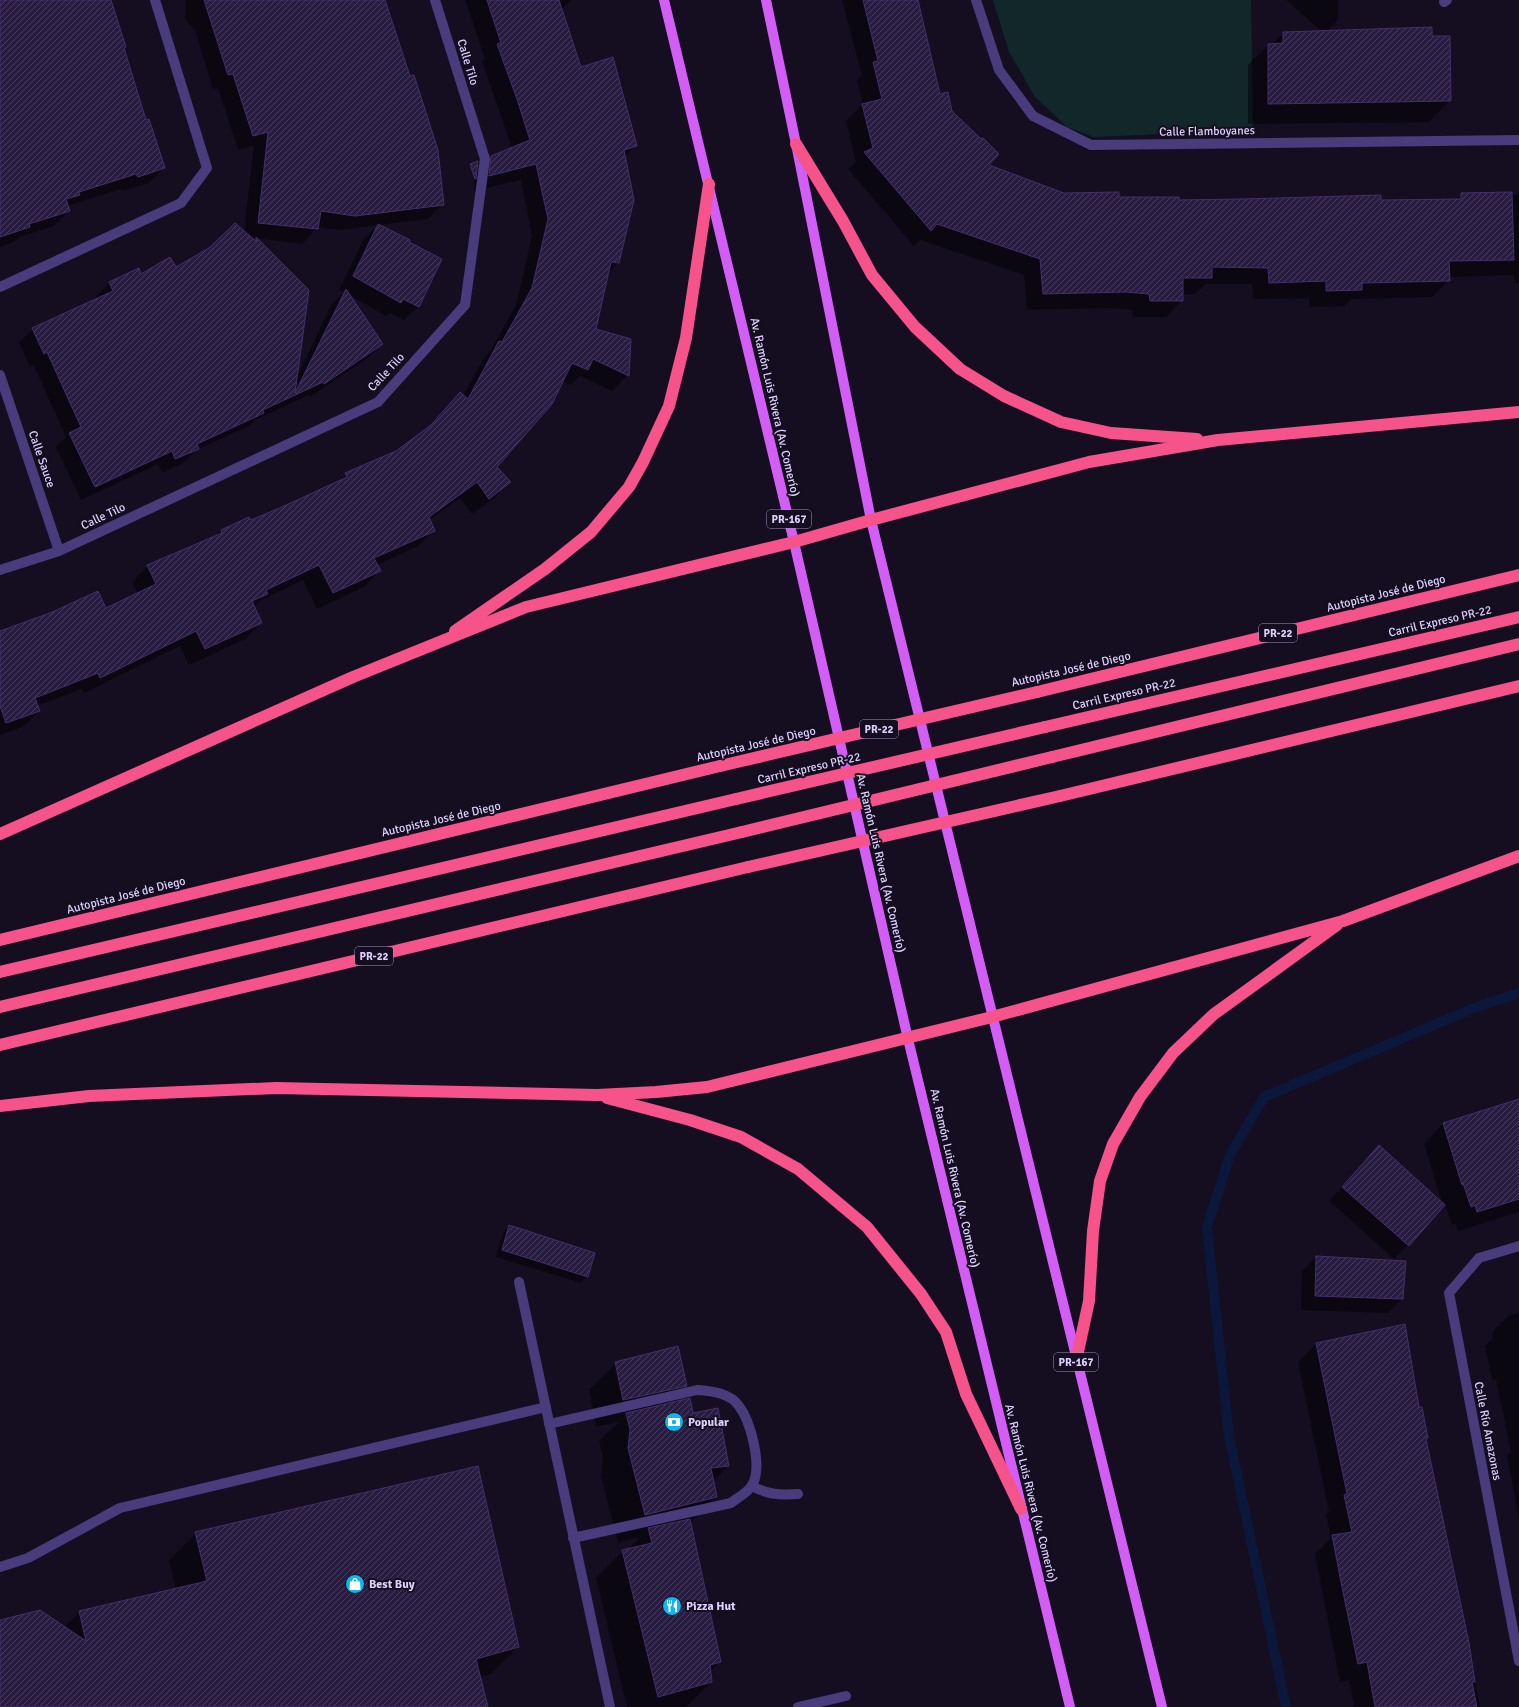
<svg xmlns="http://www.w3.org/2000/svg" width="1519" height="1707" font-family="Signika,sans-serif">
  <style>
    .green { fill: #12272a }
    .shadow { fill: #0007 }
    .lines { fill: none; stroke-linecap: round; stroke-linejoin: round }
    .stream { stroke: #0c173c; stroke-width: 10 }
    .building { fill: url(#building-hatch); stroke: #432f6b }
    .service { stroke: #483c7d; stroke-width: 10 }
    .minor { stroke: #483c7d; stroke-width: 10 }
    .primary { stroke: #d25ef5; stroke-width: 10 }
    .motorway { stroke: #f5538a; stroke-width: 12 }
    .motorway-bridge { stroke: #f5538a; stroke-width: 12 }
    .labels { text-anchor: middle; stroke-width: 4; stroke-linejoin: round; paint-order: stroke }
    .shield { fill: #140e20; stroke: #a096ba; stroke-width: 1 }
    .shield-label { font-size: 11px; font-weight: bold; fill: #dcd1fc }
    .street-label { font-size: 12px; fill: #dcd1fc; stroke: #140e20 }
    .poi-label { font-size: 12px; font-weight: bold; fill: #dcd1fc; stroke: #140e20; text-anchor: start }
  </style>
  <defs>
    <pattern id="building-hatch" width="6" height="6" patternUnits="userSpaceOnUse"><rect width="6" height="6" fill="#281c40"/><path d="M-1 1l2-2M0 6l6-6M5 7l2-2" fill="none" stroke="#473c5c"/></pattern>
  </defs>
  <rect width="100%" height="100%" fill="#140e20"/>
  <path class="green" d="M 993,0 L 1251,0 L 1253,130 L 1094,137 L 1067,127 L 1035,97 L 1009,52 Z"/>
  <path class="shadow" d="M 0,0 L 110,0 L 145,121 L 164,168 L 149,183 L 122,191 L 121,189 L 67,206 L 69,211 L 54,226 L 19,237 L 14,242 L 0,247 Z
    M 186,0 L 385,0 L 443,204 L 428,219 L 340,230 L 317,227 L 302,244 L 256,238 L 297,377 L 332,304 L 344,292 L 339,290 L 364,239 L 378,225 L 418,307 L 404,320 L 390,313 L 386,316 L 349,295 L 382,344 L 368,358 L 310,397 L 309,395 L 255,420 L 249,426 L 196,450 L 184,463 L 162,473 L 158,464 L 81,500 L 56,447 L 66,437 L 34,366 L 30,367 L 19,342 L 33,329 L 97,299 L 95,297 L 109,283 L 138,270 L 141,275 L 175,268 L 244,232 L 254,145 L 238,150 L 218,88 L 213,89 L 195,30 L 185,19 Z
    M 465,0 L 571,0 L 561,10 L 581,68 L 636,146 L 624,157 L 618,263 L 608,273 L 595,330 L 628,375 L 612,391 L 580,376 L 571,385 L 562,381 L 496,467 L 510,482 L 494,498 L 472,514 L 460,498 L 429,520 L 434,530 L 418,546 L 377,565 L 380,571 L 364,587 L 317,609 L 303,580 L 261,600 L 254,607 L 261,623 L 245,639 L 189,665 L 180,646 L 84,693 L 82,689 L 37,706 L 39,711 L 23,727 L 0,735 L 0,632 L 106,609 L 138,594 L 132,582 L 148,566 L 214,538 L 221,531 L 251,521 L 339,481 L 346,474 L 397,452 L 427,430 L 463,396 L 484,358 L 491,350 L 516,305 L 532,236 L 521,180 L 474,191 L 475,173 L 491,157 L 512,148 L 482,61 L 485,59 Z
    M 842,0 L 916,0 L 940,95 L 988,165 L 1064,194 L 1118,198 L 1178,201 L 1380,201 L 1456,200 L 1462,194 L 1519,195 L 1519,283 L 1514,283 L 1514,275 L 1449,277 L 1449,280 L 1432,297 L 1352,299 L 1344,306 L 1309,307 L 1309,298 L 1253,299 L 1252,284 L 1206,284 L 1195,294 L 1182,295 L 1182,300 L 1166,317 L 1133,317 L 1132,310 L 1109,308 L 1027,310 L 1024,275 L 920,240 L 914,246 L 848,169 L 856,162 L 846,121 L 863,104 L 857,80 L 862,75 Z
    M 1286,0 L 1338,0 L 1338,20 L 1327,31 L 1449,37 L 1450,101 L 1429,122 L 1248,124 L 1248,65 L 1268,45 L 1272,44 L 1284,33 L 1322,32 Z
    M 1519,1101 L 1519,1212 L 1458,1231 L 1456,1224 L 1452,1225 L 1444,1201 L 1442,1203 L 1424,1144 L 1443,1124 Z
    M 1379,1146 L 1408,1245 L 1394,1259 L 1329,1201 Z
    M 509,1226 L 587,1276 L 581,1283 L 496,1257 L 503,1233 Z
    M 1316,1257 L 1402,1299 L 1388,1313 L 1301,1310 L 1302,1271 Z
    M 1519,1313 L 1519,1519 L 1507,1456 L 1511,1452 L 1496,1379 L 1492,1380 L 1485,1346 L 1493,1338 L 1492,1332 L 1508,1316 Z
    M 1316,1344 L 1418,1408 L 1480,1707 L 1354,1707 L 1349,1680 L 1340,1682 L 1315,1554 L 1331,1538 L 1326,1514 L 1329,1512 L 1298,1362 Z
    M 616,1363 L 686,1385 L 666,1405 L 692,1414 L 728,1466 L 713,1481 L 716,1497 L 690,1523 L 720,1661 L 710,1672 L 711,1682 L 686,1707 L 627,1707 L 596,1578 L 623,1551 L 628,1549 L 641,1537 L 618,1542 L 601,1476 L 603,1458 L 599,1441 L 619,1422 L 596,1427 L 589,1390 Z
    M 196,1533 L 518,1647 L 491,1674 L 480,1677 L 487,1707 L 0,1707 L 0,1621 L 64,1627 L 80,1612 L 176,1589 L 169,1560 Z"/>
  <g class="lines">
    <path class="stream" d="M 1286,1707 L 1229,1436 L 1207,1227 L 1230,1155 L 1264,1097 L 1474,1008 L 1519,993"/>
  </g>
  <path class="building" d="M 0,0 L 111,0 L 126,47 L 124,48 L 146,120 L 149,119 L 165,168 L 138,177 L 136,174 L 79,192 L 80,195 L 66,199 L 70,211 L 29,224 L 30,227 L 0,237 Z
    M 204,0 L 385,0 L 410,76 L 414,75 L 438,150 L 444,205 L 355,216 L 321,211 L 318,229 L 258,223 L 268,132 L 253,136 L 233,74 L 228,75 Z
    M 487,0 L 559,0 L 581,67 L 613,57 L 637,146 L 624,150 L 634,200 L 619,263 L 611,262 L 596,329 L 631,339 L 629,376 L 593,359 L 588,370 L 572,363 L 552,404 L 497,467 L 511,482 L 489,499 L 477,482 L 429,517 L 435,531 L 374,558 L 381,571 L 333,593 L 319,565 L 266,590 L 268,594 L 252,601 L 262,623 L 205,649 L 196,631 L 100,678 L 98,673 L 35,698 L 40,711 L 6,723 L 0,706 L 0,631 L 50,613 L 98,591 L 106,608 L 156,584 L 147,565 L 222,533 L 221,530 L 249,517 L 251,520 L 282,507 L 347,477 L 345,473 L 396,451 L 431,425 L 460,392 L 468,399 L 499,341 L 502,342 L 532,288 L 548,219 L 536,164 L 489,176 L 491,156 L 530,140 L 517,99 L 497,44 L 501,43 Z
    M 863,0 L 918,0 L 940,94 L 948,92 L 952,111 L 981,139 L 983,138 L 999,154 L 989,165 L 1064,193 L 1119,192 L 1119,197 L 1179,197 L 1179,200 L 1242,199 L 1381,195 L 1381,200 L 1461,199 L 1461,193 L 1512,192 L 1514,260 L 1449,261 L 1450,281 L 1362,283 L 1362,290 L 1326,291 L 1326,281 L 1269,283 L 1268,268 L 1212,267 L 1212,278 L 1183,278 L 1183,301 L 1150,301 L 1149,294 L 1126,292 L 1043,294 L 1040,259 L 937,224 L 931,231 L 864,152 L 873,148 L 862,104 L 882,99 L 873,62 L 878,61 Z
    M 1432,27 L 1432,36 L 1450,36 L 1451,101 L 1268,104 L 1268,44 L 1283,43 L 1283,32 Z
    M 478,161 L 476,179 L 475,179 L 470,164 Z
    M 235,223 L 256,241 L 256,237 L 309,290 L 295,393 L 346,289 L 383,344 L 324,384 L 323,382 L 263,410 L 264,413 L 197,444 L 199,449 L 175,459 L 172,451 L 95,487 L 69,433 L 81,427 L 47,352 L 44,354 L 32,328 L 113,291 L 109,282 L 139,268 L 141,274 L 170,257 L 176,267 L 209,248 Z
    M 378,224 L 410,240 L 409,242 L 442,259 L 419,307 L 403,299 L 401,303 L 353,276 Z
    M 1519,1099 L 1519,1199 L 1477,1212 L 1475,1205 L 1471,1207 L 1463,1183 L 1462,1185 L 1443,1123 Z
    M 1379,1145 L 1445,1205 L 1409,1246 L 1342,1187 Z
    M 509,1225 L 595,1253 L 588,1277 L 502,1250 Z
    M 1316,1256 L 1406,1261 L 1403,1299 L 1315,1296 Z
    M 1405,1324 L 1419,1407 L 1422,1407 L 1428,1438 L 1426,1439 L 1469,1643 L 1475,1682 L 1472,1682 L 1477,1707 L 1375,1707 L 1367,1662 L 1358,1664 L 1342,1587 L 1332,1535 L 1352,1532 L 1344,1495 L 1347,1494 L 1316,1343 Z
    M 678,1346 L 687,1386 L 623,1400 L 615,1362 Z
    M 690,1398 L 693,1413 L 718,1408 L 729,1466 L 711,1468 L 717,1497 L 645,1515 L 628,1448 L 630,1430 L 626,1413 Z
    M 478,1466 L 519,1647 L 476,1659 L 488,1707 L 0,1707 L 0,1620 L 40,1610 L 86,1641 L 79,1611 L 207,1581 L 195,1532 Z
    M 690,1519 L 721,1662 L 710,1665 L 712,1682 L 658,1697 L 622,1550 L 652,1543 L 648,1528 Z"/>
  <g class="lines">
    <path class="service" d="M 519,1282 L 610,1707
      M 549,1424 L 697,1390 C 712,1391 730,1393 739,1406 C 751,1422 763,1468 752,1485 C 749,1492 737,1498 731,1503 L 573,1538
      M 752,1486 C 768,1495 780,1495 798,1494
      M 0,1567 L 28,1558 L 120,1508 L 546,1407
      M 798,1707 L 846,1696"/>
    <path class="minor" d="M 976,0 L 999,70 L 1033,116 L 1091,145 L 1519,140
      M 1444,2 L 1447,0
      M 0,287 L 181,203 L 207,168 L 155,0
      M 0,375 L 59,551
      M 0,570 L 59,551 L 378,402 L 465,305 L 485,159 L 435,0
      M 1519,1246 L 1479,1258 L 1449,1293 L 1519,1661"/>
    <path class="primary" d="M 664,0 L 794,542 L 908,1039 L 1070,1707
      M 766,0 L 796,144 L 871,520 L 1162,1707"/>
    <path class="motorway" d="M 796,144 L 843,221 L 872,275 L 915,327 L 960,369 L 1004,396 L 1061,422 L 1111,433 L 1197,439
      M 455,631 L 545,569 L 591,532 L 629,487 L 643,462 L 669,406 L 686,338 L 709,184
      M 1037,692 L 1519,575
      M 1045,727 L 1519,617
      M 1052,757 L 1519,644
      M 1060,796 L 1519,686
      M 0,834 L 353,677 L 526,607 L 794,542 L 871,520 L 1089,462 L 1218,440 L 1519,412
      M 0,940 L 720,766
      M 0,972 L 736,799
      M 0,1007 L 742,832
      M 0,1045 L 748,867
      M 607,1098 L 690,1120 L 741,1137 L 798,1169 L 867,1227 L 921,1294 L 946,1332 L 966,1394 L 1021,1509
      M 0,1106 L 89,1096 L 276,1088 L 597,1095 L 656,1092 L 707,1087 L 992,1017 L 1343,921 L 1519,856
      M 1076,1361 L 1089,1301 L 1093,1231 L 1100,1181 L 1113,1144 L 1140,1097 L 1173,1053 L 1214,1014 L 1337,925"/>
    <path class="motorway-bridge" d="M 720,766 L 1037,692
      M 736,799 L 1045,727
      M 742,832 L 1052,757
      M 748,867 L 1060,796"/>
  </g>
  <defs>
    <symbol id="bank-disc" viewBox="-11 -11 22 22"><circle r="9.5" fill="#0eb6eb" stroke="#140e20"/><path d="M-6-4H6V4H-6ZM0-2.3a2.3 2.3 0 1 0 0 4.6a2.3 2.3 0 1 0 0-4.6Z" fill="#fff"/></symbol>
    <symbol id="shop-disc" viewBox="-11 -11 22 22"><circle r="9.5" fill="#0eb6eb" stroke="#140e20"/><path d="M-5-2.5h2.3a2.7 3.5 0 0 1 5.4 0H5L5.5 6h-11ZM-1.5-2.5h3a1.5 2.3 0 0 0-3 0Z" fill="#fff"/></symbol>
    <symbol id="restaurant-disc" viewBox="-11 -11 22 22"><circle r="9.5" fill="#0eb6eb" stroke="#140e20"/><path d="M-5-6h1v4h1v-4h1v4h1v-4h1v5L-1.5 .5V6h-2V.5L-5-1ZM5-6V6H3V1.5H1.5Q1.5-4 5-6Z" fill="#fff"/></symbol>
  </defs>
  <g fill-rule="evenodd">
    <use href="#bank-disc" x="663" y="1411" width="22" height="22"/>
    <use href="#shop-disc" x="344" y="1573" width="22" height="22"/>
    <use href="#restaurant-disc" x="661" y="1595" width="22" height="22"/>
  </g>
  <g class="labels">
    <g class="shield">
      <rect x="767" y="510" width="44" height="18" rx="3"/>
      <rect x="1259" y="624" width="38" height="18" rx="3"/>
      <rect x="860" y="720" width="38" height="18" rx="3"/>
      <rect x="355" y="947" width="38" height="18" rx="3"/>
      <rect x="1054" y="1353" width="44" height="18" rx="3"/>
    </g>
    <g class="shield-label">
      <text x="789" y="523">PR-167</text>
      <text x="1278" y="637">PR-22</text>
      <text x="879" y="733">PR-22</text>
      <text x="374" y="960">PR-22</text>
      <text x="1076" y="1366">PR-167</text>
    </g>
    <g class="street-label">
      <text transform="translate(468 62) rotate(73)" y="4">Calle Tilo</text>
      <text transform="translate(1207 131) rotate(-1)" y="4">Calle Flamboyanes</text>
      <text transform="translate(386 372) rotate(-47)" y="4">Calle Tilo</text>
      <text transform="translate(775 407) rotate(77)" y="4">Av. Ramón Luis Rivera (Av. Comerío)</text>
      <text transform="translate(42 459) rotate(71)" y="4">Calle Sauce</text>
      <text transform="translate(103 516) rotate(-25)" y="4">Calle Tilo</text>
      <text transform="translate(1386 593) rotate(-14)" y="4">Autopista José de Diego</text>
      <text transform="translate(1440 621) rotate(-13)" y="4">Carril Expreso PR-22</text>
      <text transform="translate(1071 669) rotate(-13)" y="4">Autopista José de Diego</text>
      <text transform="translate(1124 694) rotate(-13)" y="4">Carril Expreso PR-22</text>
      <text transform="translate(756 744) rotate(-13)" y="4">Autopista José de Diego</text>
      <text transform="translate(809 768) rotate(-13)" y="4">Carril Expreso PR-22</text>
      <text transform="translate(441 819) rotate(-13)" y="4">Autopista José de Diego</text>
      <text transform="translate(881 863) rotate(77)" y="4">Av. Ramón Luis Rivera (Av. Comerío)</text>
      <text transform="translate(126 895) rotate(-14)" y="4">Autopista José de Diego</text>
      <text transform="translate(955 1178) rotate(77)" y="4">Av. Ramón Luis Rivera (Av. Comerío)</text>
      <text transform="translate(1488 1431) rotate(79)" y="4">Calle Río Amazonas</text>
      <text transform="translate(1031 1493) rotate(76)" y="4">Av. Ramón Luis Rivera (Av. Comerío)</text>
    </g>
    <g class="poi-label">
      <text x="688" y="1426">Popular</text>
      <text x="369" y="1588">Best Buy</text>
      <text x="686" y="1610">Pizza Hut</text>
    </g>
  </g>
</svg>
